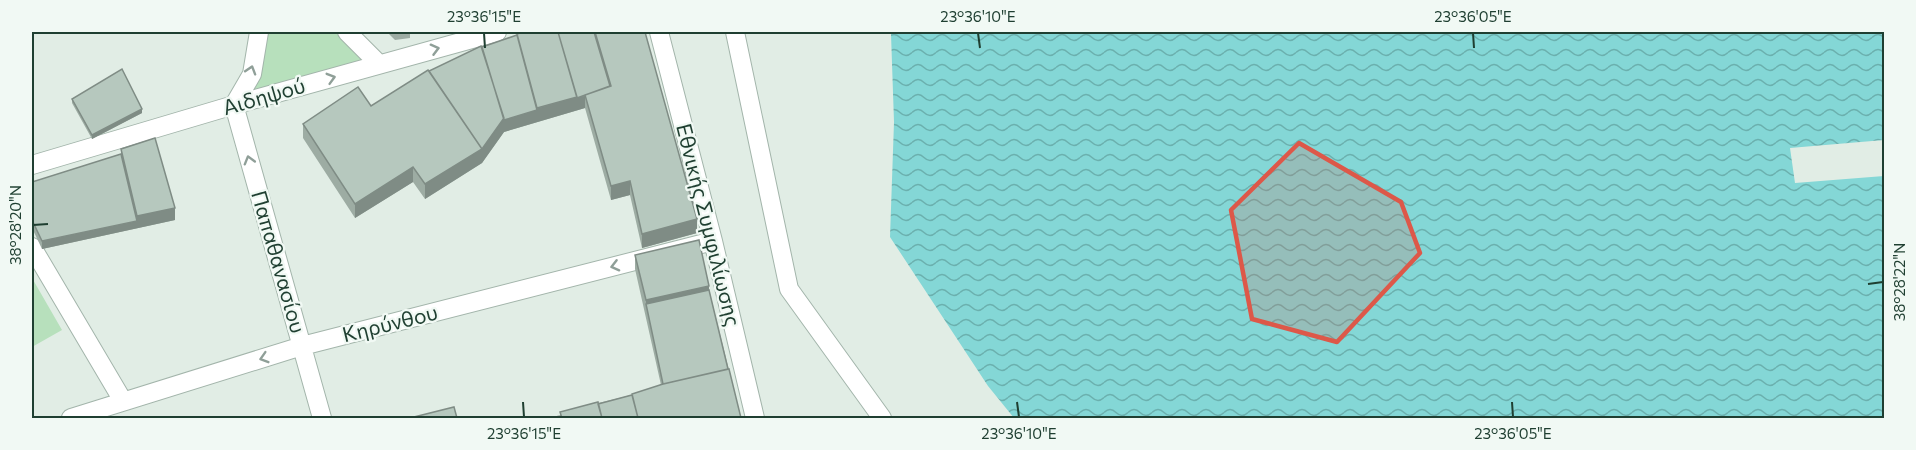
<svg xmlns="http://www.w3.org/2000/svg" width="1916" height="450" font-family="Commissioner,sans-serif">
  <style>
    .green { fill: #b7e0bc }
    .water { fill: url(#water-waves) }
    .lines { fill: none; stroke-linecap: round; stroke-linejoin: round }
    .minor-casing { stroke: #a3b5ab; stroke-width: 20 }
    .minor { stroke: #fff; stroke-width: 18 }
    .wall { fill: #9daca3 }
    .shaded-wall { fill: #7f8c85 }
    .building { fill: #b6c8be; stroke: #7f8c85; stroke-width: 1.5 }
    .oneway { stroke: #8f9f98 }
    .marked { fill: #dd5849; fill-opacity: 0.2; stroke: #dd5849; stroke-width: 4.5; stroke-linejoin: round }
    .ticks { fill: none; stroke: #1f3f31; stroke-width: 2 }
    .labels { text-anchor: middle; stroke-width: 4.5; stroke-linejoin: round; paint-order: stroke }
    .street-label { font-size: 21px; fill: #1f3f31; stroke: #f1f9f4 }
    .neatline { fill: none; stroke: #1f3f31; stroke-width: 2 }
    .ticks-label { font-size: 15px; text-anchor: middle; fill: #1f3f31 }
  </style>
  <defs>
    <pattern id="water-waves" width="16" height="10" patternUnits="userSpaceOnUse" patternTransform="scale(1.5)"><rect width="16" height="10" fill="#84d7d6"/><path d="M0 5q4-4 8 0t8 0" fill="none" stroke="#6bb0ae"/></pattern>
  </defs>
  <rect width="100%" height="100%" fill="#e1ede5"/>
  <path class="green" d="M 259,32 L 347,32 L 379,64 L 234,105 Z
    M 32,278 L 62,330 L 32,347 Z"/>
  <path class="water" d="M 893,32 L 1884,32 L 1884,140 L 1790,148 L 1795,183 L 1884,176 L 1884,418 L 1014,418 L 988,386 L 890,237 L 894,122 L 891,34 Z"/>
  <g class="lines">
    <defs>
      <path id="minor" d="M 347,32 L 379,64
        M 659,32 L 713,241 L 755,418
        M 735,32 L 789,289 L 882,418
        M 234,105 L 322,418
        M 234,105 L 252,74 L 259,32
        M 32,165 L 234,105 L 497,32
        M 32,247 L 123,401
        M 71,418 L 302,346 L 713,241"/>
    </defs>
    <use href="#minor" class="minor-casing"/>
    <use href="#minor" class="minor"/>
  </g>
  <path class="wall" d="M 387,32 L 410,32 L 410,38 L 395,40 Z
    M 645,32 L 697,233 L 642,248 L 630,195 L 611,200 L 585,108 L 504,132 L 482,163 L 425,199 L 413,182 L 355,218 L 303,138 L 303,124 L 371,106 L 429,71 L 482,47 Z
    M 72,99 L 142,113 L 92,139 L 72,103 Z
    M 121,149 L 175,220 L 42,249 L 32,228 L 32,182 L 121,154 Z
    M 635,255 L 709,290 L 741,418 L 550,418 L 560,416 L 560,412 L 632,395 L 661,385 L 635,269 Z"/>
  <path class="shaded-wall" d="M 585,96 L 585,108 L 504,132 L 482,163 L 425,199 L 425,184 L 504,118 L 577,97 Z
    M 142,109 L 142,113 L 92,139 L 92,135 Z
    M 413,167 L 413,182 L 355,218 L 355,204 Z
    M 630,181 L 630,195 L 611,200 L 611,186 Z
    M 175,208 L 175,220 L 42,249 L 42,241 L 137,221 L 137,216 Z
    M 697,219 L 697,233 L 642,248 L 642,234 Z
    M 709,286 L 709,300 L 646,304 L 646,300 Z"/>
  <path class="building" d="M 523,32 L 558,32 L 577,97 L 537,108 L 517,34 Z
    M 558,32 L 594,32 L 610,86 L 577,98 Z
    M 595,32 L 645,32 L 697,219 L 642,234 L 630,181 L 611,186 L 585,95 L 611,86 Z
    M 517,35 L 537,110 L 504,120 L 482,47 Z
    M 481,46 L 504,118 L 482,149 L 429,71 Z
    M 122,69 L 142,109 L 92,135 L 72,99 Z
    M 428,70 L 482,149 L 425,184 L 413,167 L 355,204 L 303,124 L 358,87 L 371,106 Z
    M 155,138 L 175,208 L 137,216 L 121,149 Z
    M 121,154 L 137,221 L 42,241 L 32,220 L 32,182 Z
    M 699,240 L 709,286 L 646,300 L 635,255 Z
    M 709,290 L 728,369 L 663,384 L 646,304 Z
    M 729,369 L 741,418 L 638,418 L 632,394 L 663,384 Z
    M 632,395 L 638,418 L 602,418 L 598,404 Z
    M 598,402 L 602,418 L 562,418 L 560,412 Z
    M 454,407 L 457,418 L 410,418 Z
    M 560,416 L 561,418 L 550,418 Z"/>
  <defs><path id="oneway-chevron" d="M-2-3.5L2.5 0L-2 3.5" fill="none" stroke-width="1.6" stroke-linecap="round" stroke-linejoin="round" transform="scale(1.5)"/></defs>
  <g class="oneway">
    <use href="#oneway-chevron" transform="translate(435 49) rotate(-15)"/>
    <use href="#oneway-chevron" transform="translate(251 70) rotate(-73)"/>
    <use href="#oneway-chevron" transform="translate(331 78) rotate(-16)"/>
    <use href="#oneway-chevron" transform="translate(249 160) rotate(-106)"/>
    <use href="#oneway-chevron" transform="translate(615 266) rotate(166)"/>
    <use href="#oneway-chevron" transform="translate(264 358) rotate(163)"/>
  </g>
  <path class="marked" d="M 1299,143 L 1401,202 L 1420,253 L 1337,342 L 1252,319 L 1231,210 Z"/>
  <path class="ticks" d="M 484,33 L 485,48M 978,33 L 980,48M 1473,33 L 1474,48M 33,225 L 48,224M 1868,284 L 1883,282M 523,402 L 524,417M 1017,402 L 1019,417M 1512,402 L 1513,417"/>
  <g class="labels">
    <g class="street-label">
      <text transform="translate(264 97) rotate(-16)" y="7">Αιδηψού</text>
      <text transform="translate(708 225) rotate(76)" y="7">Εθνικής Συμφιλίωσης</text>
      <text transform="translate(278 262) rotate(74)" y="7">Παπαθανασίου</text>
      <text transform="translate(390 324) rotate(-14)" y="7">Κηρύνθου</text>
    </g>
  </g>
  <rect width="1916" height="450" fill="none" stroke="#f1f9f4" stroke-width="66"/>
  <rect x="33" y="33" width="1850" height="384" class="neatline"/>
  <g class="ticks-label">
    <text x="484" y="22">23°36'15"E</text>
    <text x="978" y="22">23°36'10"E</text>
    <text x="1473" y="22">23°36'05"E</text>
    <text transform="translate(16 225) rotate(-90)" y="5">38°28'20"N</text>
    <text transform="translate(1900 282) rotate(-90)" y="5">38°28'22"N</text>
    <text x="524" y="439">23°36'15"E</text>
    <text x="1019" y="439">23°36'10"E</text>
    <text x="1513" y="439">23°36'05"E</text>
  </g>
</svg>
